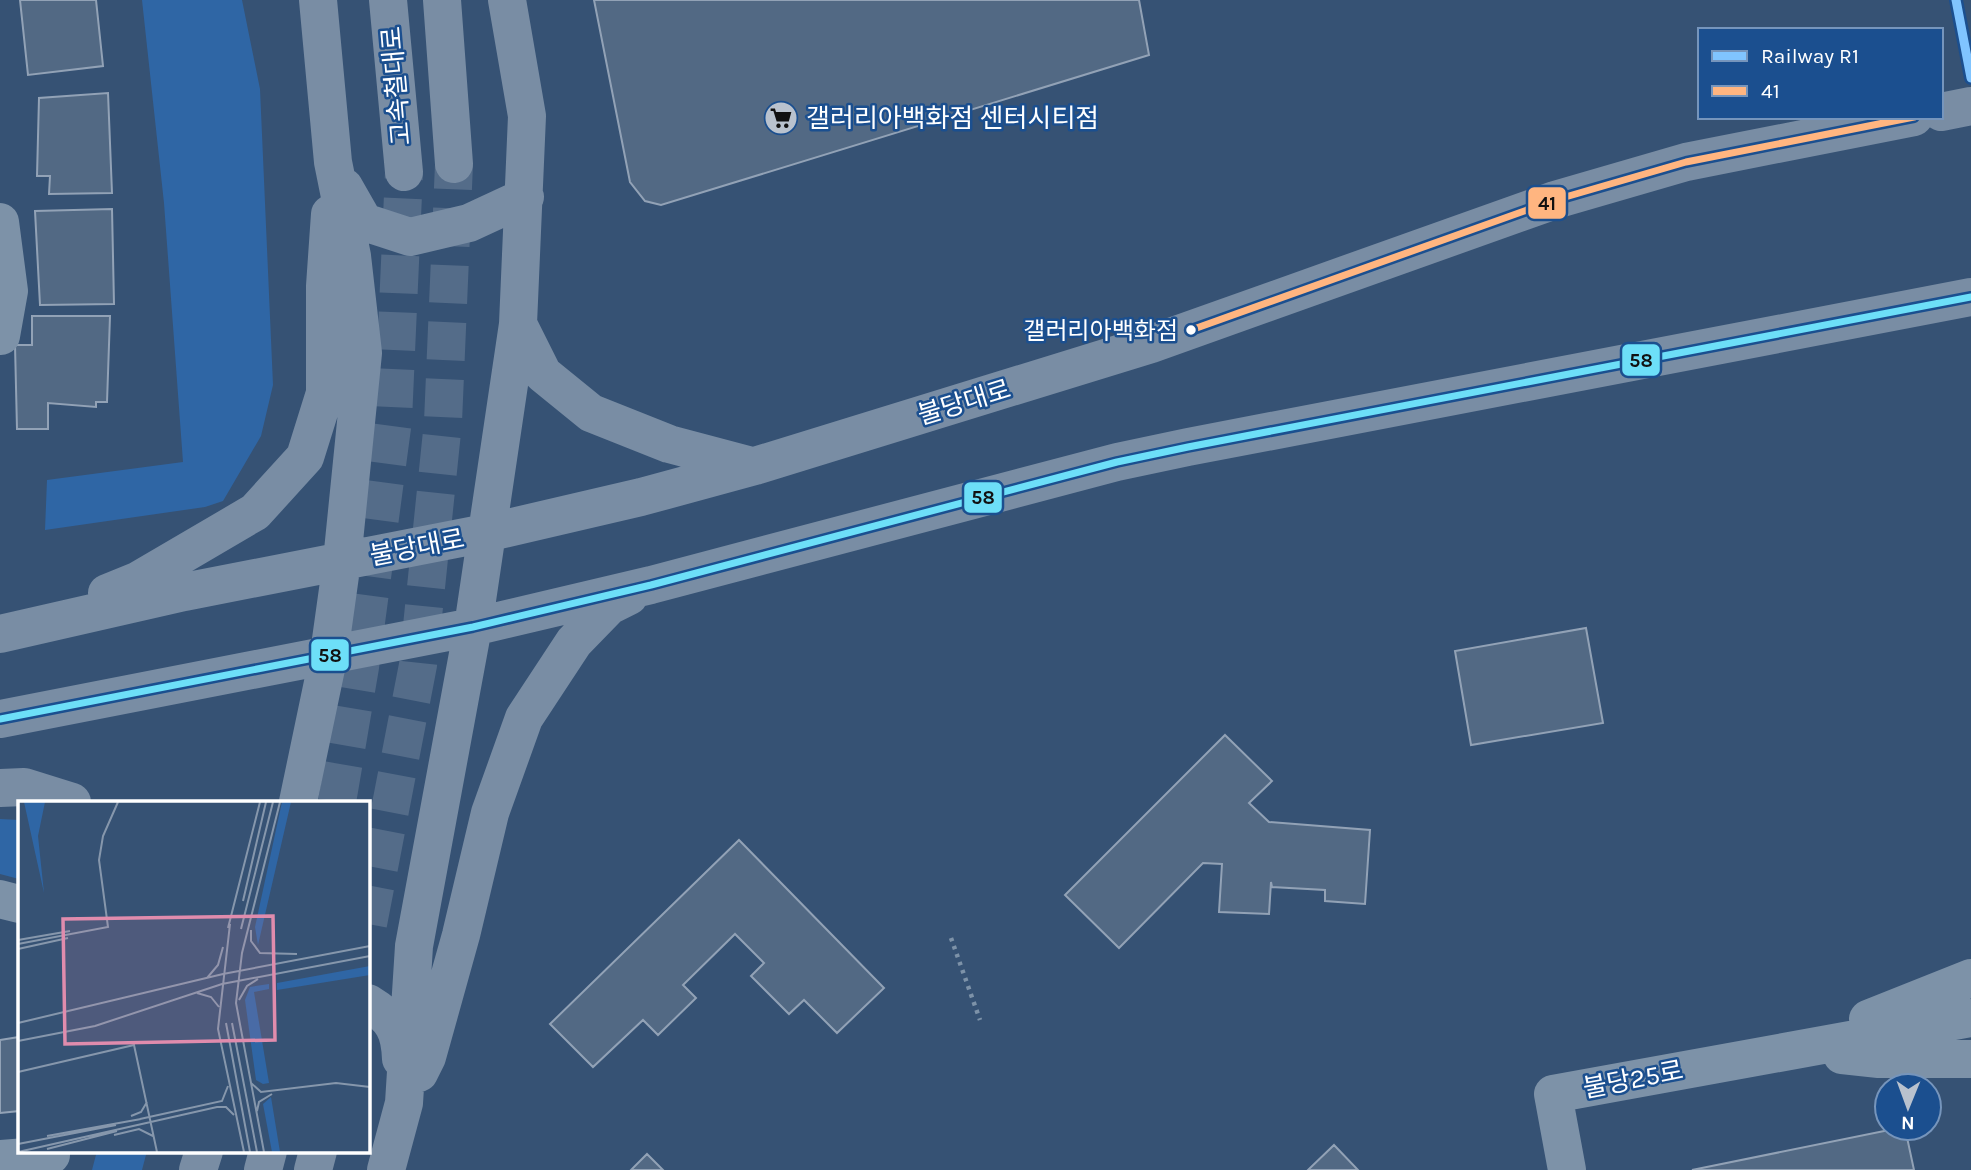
<svg xmlns="http://www.w3.org/2000/svg" width="1971" height="1170" font-family="Karla,'Noto Sans KR',sans-serif">
  <style>
    .green { fill: #2f66a5 }
    .building { fill: #526984; stroke: #92a2b6; stroke-width: 2 }
    .lines { fill: none; stroke-linecap: round; stroke-linejoin: round }
    .secondary-tunnel { stroke: #546c89; stroke-width: 38; stroke-dasharray: 38 19; stroke-linecap: butt }
    .path { stroke: #7d92a8; stroke-width: 4.5; stroke-dasharray: 3.5 5; stroke-linecap: butt }
    .minor { stroke: #7d92a8; stroke-width: 38 }
    .tertiary { stroke: #7d92a8; stroke-width: 38 }
    .secondary { stroke: #798da4; stroke-width: 38 }
    .bus-1-casing { stroke: #1b4f8f; stroke-width: 12 }
    .bus-2-casing { stroke: #1b4f8f; stroke-width: 12 }
    .bus-1 { stroke: #ffb580; stroke-width: 7 }
    .bus-2 { stroke: #6ddff8; stroke-width: 7 }
    .rail-1-casing { stroke: #1b4f8f; stroke-width: 14 }
    .rail-1 { stroke: #80c4ff; stroke-width: 9 }
    .bus-dot { fill: #fff; stroke: #1b4f8f; stroke-width: 2.5 }
    .labels { text-anchor: middle; stroke-width: 5; stroke-linejoin: round; paint-order: stroke }
    .bus-label { font-size: 24px; fill: #fff; stroke: #1b4f8f; text-anchor: end }
    .street-label { font-size: 26px; fill: #fff; stroke: #1b4f8f }
    .poi-label { font-size: 26px; fill: #fff; stroke: #1b4f8f; text-anchor: start }
    .inset-road { fill: none; stroke: #8697ac; stroke-width: 2 }
    .view { fill: #e08cad; fill-opacity: 0.15; stroke: #e08cad; stroke-width: 3.5 }
    .inset-edge { fill: none; stroke: #fff; stroke-width: 3.5 }
    .line-badge { stroke: #1b4f8f; stroke-width: 2.5 }
    .pale-badge-label { font-size: 19px; text-anchor: middle; font-weight: bold; fill: #111 }
  </style>
  <rect width="100%" height="100%" fill="#365274"/>
  <path class="green" d="M 142,0 L 242,0 L 260,89 L 273,385 L 261,436 L 223,501 L 205,507 L 45,530 L 47,480 L 183,462 L 164,203 Z
    M 0,819 L 19,820 L 19,879 L 0,874 Z
    M 97,1151 L 147,1151 L 142,1170 L 92,1170 Z"/>
  <path class="building" d="M 20,0 L 96,0 L 103,66 L 28,75 Z
    M 594,0 L 1139,0 L 1149,55 L 661,205 L 645,201 L 630,182 Z
    M 108,93 L 112,193 L 49,194 L 50,176 L 37,176 L 39,98 Z
    M 112,209 L 114,304 L 40,305 L 35,211 Z
    M 32,316 L 110,316 L 107,402 L 96,402 L 96,407 L 48,403 L 48,429 L 17,429 L 15,345 L 32,345 Z
    M 1586,628 L 1603,723 L 1471,745 L 1455,651 Z
    M 1225,735 L 1272,781 L 1249,803 L 1269,822 L 1370,830 L 1365,904 L 1325,901 L 1325,890 L 1272,887 L 1271,882 L 1269,914 L 1219,912 L 1222,864 L 1203,863 L 1119,948 L 1065,895 Z
    M 739,840 L 884,988 L 837,1033 L 804,1000 L 789,1014 L 751,976 L 764,963 L 735,934 L 683,985 L 696,998 L 658,1035 L 643,1020 L 593,1067 L 550,1024 Z
    M 19,1037 L 19,1111 L 0,1113 L 0,1040 Z
    M 1905,1128 L 1914,1170 L 1692,1170 L 1899,1128 Z
    M 1334,1145 L 1358,1170 L 1308,1170 Z
    M 647,1154 L 663,1170 L 631,1170 Z"/>
  <g class="lines">
    <path class="secondary-tunnel" d="M 337,802 L 360,667 L 393,420 L 404,172
      M 368,924 L 418,665 L 443,422 L 454,164"/>
    <path class="path" d="M 951,938 L 980,1020"/>
    <path class="minor" d="M 0,222 L 9,291 L 0,292
      M 1,336 L 9,291
      M 0,899 L 19,904
      M 0,1159 L 51,1155"/>
    <path class="tertiary" d="M 1868,1019 L 1971,978
      M 1842,1055 L 1879,1059 L 1971,1059
      M 1567,1170 L 1553,1094 L 1971,1018"/>
    <path class="secondary" d="M 388,0 L 404,172
      M 442,0 L 454,164
      M 1941,112 L 1971,106
      M 344,187 L 364,222 L 410,237 L 469,223 L 525,197
      M 518,324 L 543,374 L 591,413 L 669,444 L 752,466
      M 107,593 L 139,580 L 255,512 L 305,457 L 325,393 L 325,286 L 330,214
      M 0,634 L 184,592 L 486,533 L 641,497 L 755,466 L 1151,344 L 1555,200 L 1686,162 L 1914,117
      M 0,719 L 473,627 L 651,585 L 1117,462 L 1188,447 L 1971,297
      M 0,788 L 24,787 L 72,802
      M 298,802 L 329,654 L 342,561 L 363,353 L 352,256 L 333,162 L 318,0
      M 368,1003 C 393,1018 400,1030 401,1059
      M 419,1073 L 427,1057 L 461,935 L 490,813 L 524,718 L 574,642 L 609,606 L 629,596
      M 198,1170 L 204,1151
      M 263,1170 L 268,1151
      M 313,1170 L 318,1151
      M 386,1170 L 404,1103 L 414,946 L 473,627 L 518,324 L 527,116 L 507,0"/>
    <defs>
      <path id="bus-1" d="M 1191,330 L 1555,200 L 1686,162 L 1914,117"/>
      <path id="bus-2" d="M 0,719 L 473,627 L 651,585 L 1117,462 L 1188,447 L 1971,297"/>
    </defs>
    <use href="#bus-1" class="bus-1-casing"/>
    <use href="#bus-2" class="bus-2-casing"/>
    <use href="#bus-1" class="bus-1"/>
    <use href="#bus-2" class="bus-2"/>
    <defs>
      <path id="rail-1" d="M 1956,0 L 1971,78"/>
    </defs>
    <use href="#rail-1" class="rail-1-casing"/>
    <use href="#rail-1" class="rail-1"/>
  </g>
  <defs>
    <symbol id="supermarket-disc" viewBox="-11 -11 22 22"><circle r="9.5" fill="#b9c2ce" stroke="#1b4f8f"/><path d="M-6-5.5h2.5l.6 2H6L4.5 2H-2.5L-4.4-4H-6ZM-1.5 3.2a1.3 1.3 0 1 0 .1 0ZM3 3.2a1.3 1.3 0 1 0 .1 0Z" fill="#111"/></symbol>
  </defs>
  <g fill-rule="evenodd">
    <use href="#supermarket-disc" x="762" y="99" width="38" height="38"/>
  </g>
  <circle class="bus-dot" cx="1191" cy="330" r="6"/>
  <g class="labels">
    <g class="bus-label">
      <text x="1178" y="339">갤러리아백화점</text>
    </g>
    <g class="street-label">
      <text transform="translate(396 86) rotate(-95)" y="9">고속철대로</text>
      <text transform="translate(964 402) rotate(-17)" y="9">불당대로</text>
      <text transform="translate(417 547) rotate(-11)" y="9">불당대로</text>
      <text transform="translate(1633 1079) rotate(-11)" y="9">불당25로</text>
    </g>
    <g class="poi-label">
      <text x="806" y="127">갤러리아백화점 센터시티점</text>
    </g>
  </g>
  <g transform="translate(18 801)">
    <rect width="352" height="352" fill="#365274"/>
    <path d="M 6,1 L 27,1 L 20,35 L 26,92 ZM 264,1 L 273,1 L 240,144 L 237,126 ZM 352,165 L 352,174 L 259,189 L 259,182 ZM 251,183 L 251,188 L 236,191 L 251,282 L 245,283 L 238,279 L 227,199 L 232,186 ZM 253,296 L 262,351 L 254,351 L 245,303 Z" fill="#2f66a5"/>
    <path class="inset-road" d="M 225,100 L 248,1M 212,123 L 200,228 L 226,351M 210,127 L 242,1M 223,128 L 255,1M 233,129 L 233,140 L 242,152 L 279,153M 0,139 L 52,130M 0,143 L 90,126 L 81,59 L 85,35 L 100,1M 0,148 L 50,137M 189,177 L 200,164 L 205,146M 179,192 L 193,196 L 201,206M 221,199 L 229,185 L 240,178M 0,222 L 205,173 L 352,145M 208,222 L 232,351M 214,222 L 239,351M 0,240 L 77,225 L 204,183 L 352,155M 0,271 L 116,244 L 139,351M 233,282 L 243,291 L 318,282 L 352,286M 239,310 L 241,301 L 254,293M 113,315 L 123,311 L 129,301M 122,318 L 204,300 L 210,285M 96,334 L 121,328 L 135,335M 29,335 L 123,318M 0,343 L 98,324M 29,348 L 99,330M 0,351 L 199,306 L 208,306 L 216,314M 246,351 L 218,202 L 224,152 L 262,1"/>
    <path class="view" d="M 255,115 L 257,239 L 47,243 L 45,118 Z"/>
    <rect width="352" height="352" class="inset-edge"/>
  </g>
  <g class="line-badge">
    <rect x="1527" y="186" width="40" height="34" rx="7" fill="#ffb580"/>
    <rect x="1621" y="343" width="40" height="34" rx="7" fill="#6ddff8"/>
    <rect x="963" y="481" width="40" height="33" rx="7" fill="#6ddff8"/>
    <rect x="310" y="638" width="40" height="34" rx="7" fill="#6ddff8"/>
  </g>
  <g class="pale-badge-label">
    <text x="1547" y="210">41</text>
    <text x="1641" y="367">58</text>
    <text x="983" y="504">58</text>
    <text x="330" y="662">58</text>
  </g>
  <rect x="1698" y="28" width="245" height="91" fill="#1b4f8f" stroke="#7695bc" stroke-width="2"/>
  <rect x="1712" y="51" width="35" height="10" fill="#80c4ff" stroke="#7695bc" stroke-width="2"/>
  <text x="1761" y="63" font-size="21" fill="#ffffff">Railway R1</text>
  <rect x="1712" y="86" width="35" height="10" fill="#ffb580" stroke="#7695bc" stroke-width="2"/>
  <text x="1761" y="98" font-size="21" fill="#ffffff">41</text>
  <g transform="translate(1908 1107) rotate(181)"><circle r="33" fill="#1b4f8f" stroke="#7695bc" stroke-width="2"/>
  <path d="M0-5L12 26L0 18L-12 26Z" fill="#b9c2ce"/>
  <text y="-10" font-size="19" font-weight="bold" text-anchor="middle" fill="#ffffff">N</text>
  </g>
</svg>
